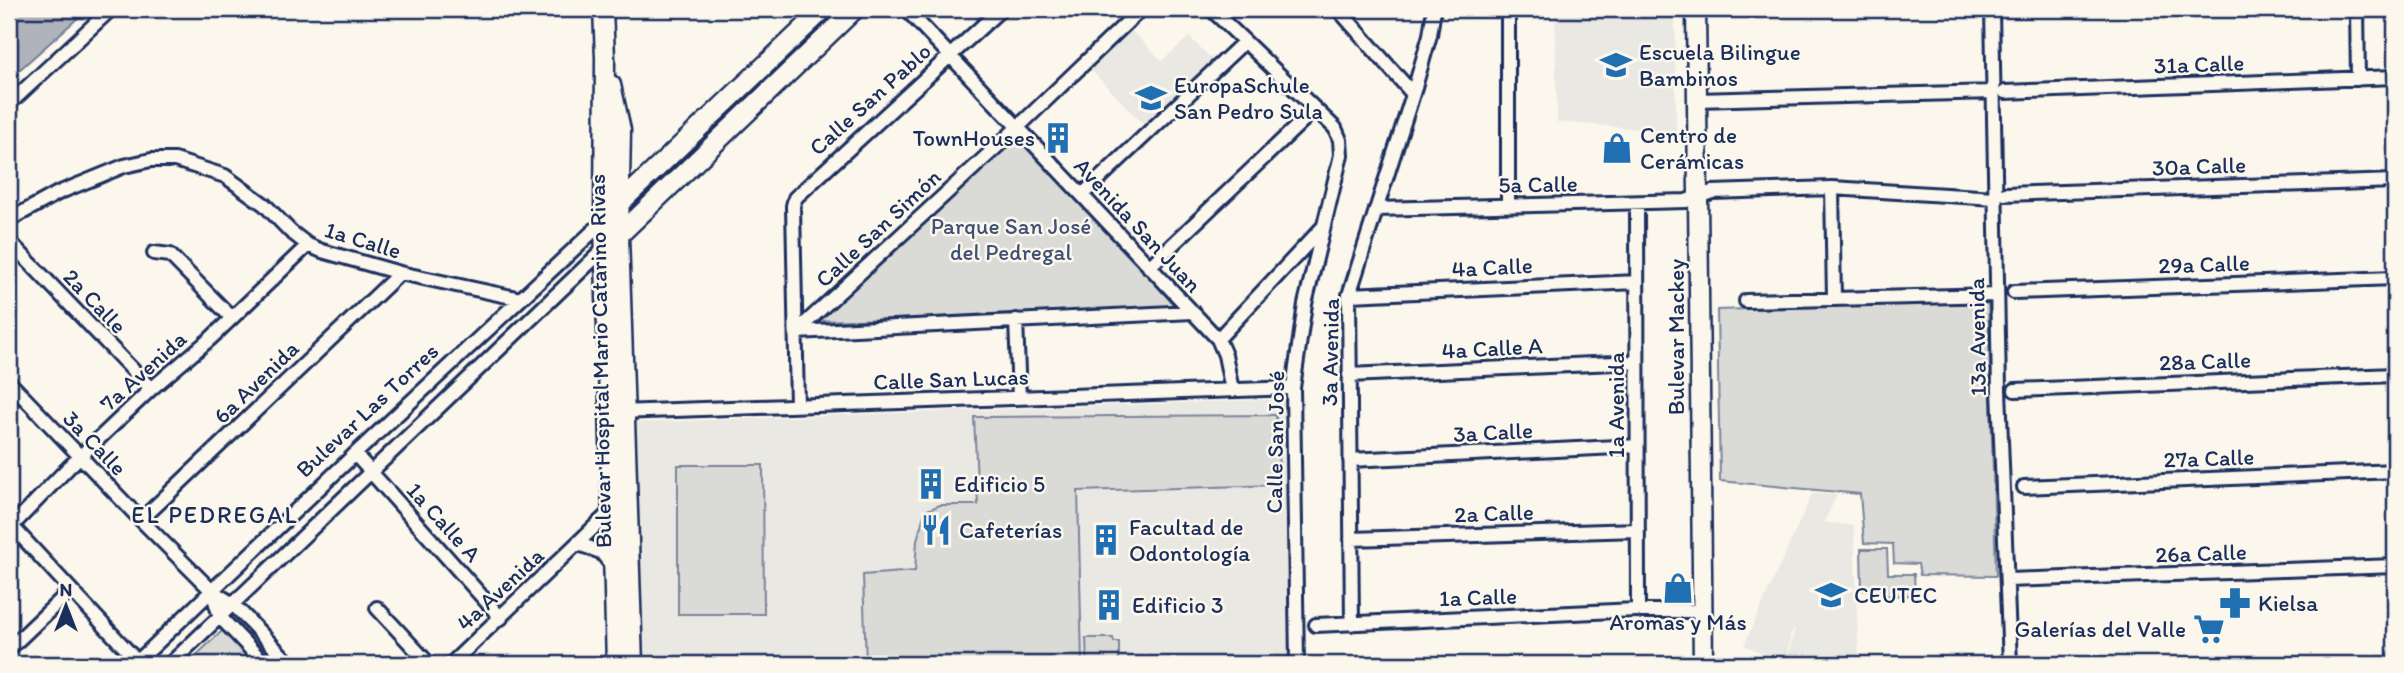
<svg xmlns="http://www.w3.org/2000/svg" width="2404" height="673" font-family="Itim,sans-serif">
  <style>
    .built { fill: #eae8e2 }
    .green { fill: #dadad7; stroke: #7a849a; stroke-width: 2 }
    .water { fill: #afb3bb; stroke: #747e96; stroke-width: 2 }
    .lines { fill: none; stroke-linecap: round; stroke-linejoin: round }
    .street-casing { stroke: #1b2f5e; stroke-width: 18 }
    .secondary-casing { stroke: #1b2f5e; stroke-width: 23 }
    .street { stroke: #fbf7ec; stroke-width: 12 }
    .secondary { stroke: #fbf7ec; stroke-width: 18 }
    .labels { text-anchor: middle; stroke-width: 5; stroke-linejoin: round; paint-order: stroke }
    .poi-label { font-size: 23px; fill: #1b2f5e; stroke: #fbf7ec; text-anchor: start }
    .street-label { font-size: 23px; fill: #1b2f5e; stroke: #fbf7ec }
    .park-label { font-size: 23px; fill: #415176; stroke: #fbf7ec }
    .neighbourhood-label { font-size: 24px; letter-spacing: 2px; fill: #1b2f5e; stroke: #fbf7ec }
  </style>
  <rect width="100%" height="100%" fill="#fbf7ec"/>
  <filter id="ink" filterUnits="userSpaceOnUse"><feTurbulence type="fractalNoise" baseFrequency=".0143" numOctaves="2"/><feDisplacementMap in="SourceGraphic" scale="14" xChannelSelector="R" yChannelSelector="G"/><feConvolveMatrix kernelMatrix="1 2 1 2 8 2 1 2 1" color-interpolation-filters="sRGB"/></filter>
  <g filter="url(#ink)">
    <path class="built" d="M 1555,9 L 1675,9 L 1676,132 L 1557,122 Z
      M 1127,26 L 1162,61 L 1189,37 L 1219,66 L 1148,129 L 1086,65 Z
      M 1285,399 L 1288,664 L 638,664 L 626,423 Z
      M 1812,494 L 1837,495 L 1824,522 L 1854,526 L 1859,664 L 1786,664 L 1795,628 L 1791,634 L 1785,664 L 1769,664 L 1768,656 L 1744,645 Z"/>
    <path class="green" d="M 1018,127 L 1181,313 L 809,321 Z
      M 1988,301 L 1996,576 L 1920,575 L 1918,564 L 1894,563 L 1893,544 L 1864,543 L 1860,494 L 1720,481 L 1717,310 Z
      M 1276,415 L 1280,485 L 1078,491 L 1082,664 L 866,664 L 863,575 L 915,571 L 917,540 L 925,511 L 940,505 L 978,505 L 974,417 Z
      M 678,465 L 763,465 L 764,614 L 678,614 Z
      M 1861,549 L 1887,549 L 1888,574 L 1914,574 L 1915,595 L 1881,596 L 1880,590 L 1862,590 Z
      M 223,630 L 254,664 L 187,664 Z
      M 1086,638 L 1113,638 L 1114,642 L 1119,642 L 1119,664 L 1087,664 Z"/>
    <path class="water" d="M 9,9 L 88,9 L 9,79 Z"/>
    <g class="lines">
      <defs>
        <path id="street" d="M 906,9 L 1218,339 L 1225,355 L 1232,390
          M 1211,9 L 1335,128 L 1340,140 L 1341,155 L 1305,304 L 1293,388 L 1297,664
          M 1338,9 L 1413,94
          M 1508,9 L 1508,206
          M 1992,9 L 1999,390 L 2010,664
          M 2357,9 L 2358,79
          M 2005,92 L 2395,77
          M 1697,100 L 1994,92
          M 9,104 L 111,9
          M 1832,188 L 1834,298
          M 2005,194 L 2395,181
          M 1082,195 L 1244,42
          M 1376,209 L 1686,201 L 1712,192 L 1832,188 L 1995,198
          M 9,220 L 58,193 L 124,166 L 151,160 L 175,160 L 225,176 L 265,205 L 290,231 L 308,245 L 322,251 L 400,273 L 521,299
          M 9,241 L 151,389
          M 154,253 L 170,255 L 231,317
          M 1149,267 L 1314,110
          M 2014,292 L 2395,278
          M 1349,295 L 1637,282
          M 1746,301 L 1997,295
          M 1016,320 L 1019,398
          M 796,332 L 1018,127 L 1141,9
          M 796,332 L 1192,312
          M 1218,339 L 1323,227
          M 1349,375 L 1637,362
          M 9,382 L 141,520 L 212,591 L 233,604 L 290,664
          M 2015,390 L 2395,375
          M 797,406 L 793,206 L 795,198 L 1001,9
          M 619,412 L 1293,388
          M 355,454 L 501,618
          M 1350,460 L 1637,446
          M 2024,487 L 2395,471
          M 141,520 L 400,273
          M 9,523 L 138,662
          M 9,529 L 68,468 L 151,389 L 210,339 L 308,245
          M 1351,539 L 1638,530
          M 579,544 L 601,552 L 613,567
          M 2008,580 L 2395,566
          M 212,591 L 220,617 L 265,664
          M 377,608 L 429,664
          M 1641,611 L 1702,611
          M 1352,624 L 1349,295 L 1413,94 L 1430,35 L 1434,9
          M 1316,625 L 1636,610 L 1638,607 L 1637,203
          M 9,649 L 70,591
          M 135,664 L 355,454 L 604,221
          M 170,664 L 604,249
          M 451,664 L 612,510"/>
        <path id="secondary" d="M 603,9 L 605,58 L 604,221 L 616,664
          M 1696,9 L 1703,664
          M 611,85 L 621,130 L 619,235 L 633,664
          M 615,208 L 824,9
          M 615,239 L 855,9"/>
      </defs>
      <use href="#street" class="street-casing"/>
      <use href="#secondary" class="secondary-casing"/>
      <use href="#street" class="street"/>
      <use href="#secondary" class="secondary"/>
    </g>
  </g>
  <defs>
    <symbol id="school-bare" viewBox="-9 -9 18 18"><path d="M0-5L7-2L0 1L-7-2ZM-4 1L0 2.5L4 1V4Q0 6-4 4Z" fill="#1f6fb2" stroke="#fbf7ec" stroke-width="2.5" paint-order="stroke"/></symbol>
    <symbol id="building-bare" viewBox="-9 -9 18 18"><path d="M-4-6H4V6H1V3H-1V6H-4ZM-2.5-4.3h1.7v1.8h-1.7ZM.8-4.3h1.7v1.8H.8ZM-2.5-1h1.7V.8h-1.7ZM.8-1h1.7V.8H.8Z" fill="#1f6fb2" stroke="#fbf7ec" stroke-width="2.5" paint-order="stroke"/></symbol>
    <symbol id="shop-bare" viewBox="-9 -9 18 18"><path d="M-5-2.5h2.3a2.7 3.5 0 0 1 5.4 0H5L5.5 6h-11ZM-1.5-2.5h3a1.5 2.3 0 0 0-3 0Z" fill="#1f6fb2" stroke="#fbf7ec" stroke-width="2.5" paint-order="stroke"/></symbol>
    <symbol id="restaurant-bare" viewBox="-9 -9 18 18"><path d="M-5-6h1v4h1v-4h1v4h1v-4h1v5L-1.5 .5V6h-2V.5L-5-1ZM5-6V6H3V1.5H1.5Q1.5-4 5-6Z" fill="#1f6fb2" stroke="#fbf7ec" stroke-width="2.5" paint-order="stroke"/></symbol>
    <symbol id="university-bare" viewBox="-9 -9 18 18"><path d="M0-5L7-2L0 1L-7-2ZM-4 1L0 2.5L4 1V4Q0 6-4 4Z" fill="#1f6fb2" stroke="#fbf7ec" stroke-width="2.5" paint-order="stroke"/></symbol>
    <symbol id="pharmacy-bare" viewBox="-9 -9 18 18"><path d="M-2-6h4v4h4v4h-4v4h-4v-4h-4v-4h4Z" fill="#1f6fb2" stroke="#fbf7ec" stroke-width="2.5" paint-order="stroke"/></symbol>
    <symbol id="supermarket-bare" viewBox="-9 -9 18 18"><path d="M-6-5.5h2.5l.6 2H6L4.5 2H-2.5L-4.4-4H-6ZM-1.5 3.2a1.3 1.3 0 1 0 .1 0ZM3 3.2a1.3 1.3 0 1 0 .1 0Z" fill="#1f6fb2" stroke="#fbf7ec" stroke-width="2.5" paint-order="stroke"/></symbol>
  </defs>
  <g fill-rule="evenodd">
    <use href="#school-bare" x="1594" y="43" width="44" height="44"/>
    <use href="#school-bare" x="1129" y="76" width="44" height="44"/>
    <use href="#building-bare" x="1036" y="116" width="44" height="44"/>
    <use href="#shop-bare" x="1595" y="126" width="44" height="44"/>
    <use href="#building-bare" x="909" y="462" width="44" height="44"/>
    <use href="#restaurant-bare" x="914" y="508" width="44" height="44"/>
    <use href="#building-bare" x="1084" y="518" width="44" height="44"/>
    <use href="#shop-bare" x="1656" y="566" width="44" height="44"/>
    <use href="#university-bare" x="1809" y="573" width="44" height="44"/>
    <use href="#pharmacy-bare" x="2213" y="581" width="44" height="44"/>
    <use href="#building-bare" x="1087" y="583" width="44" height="44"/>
    <use href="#supermarket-bare" x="2187" y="607" width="44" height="44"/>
  </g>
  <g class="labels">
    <g class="poi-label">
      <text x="1639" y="60">Escuela Bilingue<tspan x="1639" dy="26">Bambinos</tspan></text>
      <text x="1174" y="93">EuropaSchule<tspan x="1174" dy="26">San Pedro Sula</tspan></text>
      <text x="1640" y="143">Centro de<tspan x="1640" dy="26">Cerámicas</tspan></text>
      <text x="1035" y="146" text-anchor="end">TownHouses</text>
      <text x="954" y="492">Edificio 5</text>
      <text x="1129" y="535">Facultad de<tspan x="1129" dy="26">Odontología</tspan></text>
      <text x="959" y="538">Cafeterías</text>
      <text x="1854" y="603">CEUTEC</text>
      <text x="2258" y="611">Kielsa</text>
      <text x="1132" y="613">Edificio 3</text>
      <text x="1678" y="630" text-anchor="middle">Aromas y Más</text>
      <text x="2186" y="637" text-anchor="end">Galerías del Valle</text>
    </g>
    <g class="street-label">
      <text transform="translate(2199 64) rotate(-2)" y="8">31a Calle</text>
      <text transform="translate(870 99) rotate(-42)" y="8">Calle San Pablo</text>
      <text transform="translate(2199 166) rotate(-2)" y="8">30a Calle</text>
      <text transform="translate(1538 184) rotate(-1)" y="8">5a Calle</text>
      <text transform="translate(1138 225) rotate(47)" y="8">Avenida San Juan</text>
      <text transform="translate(878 228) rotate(-43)" y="8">Calle San Simón</text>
      <text transform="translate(363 240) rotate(17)" y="8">1a Calle</text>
      <text transform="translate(2204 264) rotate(-2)" y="8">29a Calle</text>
      <text transform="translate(1492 267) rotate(-3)" y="8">4a Calle</text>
      <text transform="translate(95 301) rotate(46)" y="8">2a Calle</text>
      <text transform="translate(1676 337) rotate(-90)" y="8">Bulevar Mackey</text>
      <text transform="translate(1977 337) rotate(-91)" y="8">13a Avenida</text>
      <text transform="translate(1492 348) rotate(-3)" y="8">4a Calle A</text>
      <text transform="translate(1330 352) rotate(-89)" y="8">3a Avenida</text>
      <text transform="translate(600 361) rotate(-91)" y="8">Bulevar Hospital Mario Catarino Rivas</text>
      <text transform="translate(2205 361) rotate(-2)" y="8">28a Calle</text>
      <text transform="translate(143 371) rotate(-42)" y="8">7a Avenida</text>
      <text transform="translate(951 379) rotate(-2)" y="8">Calle San Lucas</text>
      <text transform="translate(256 382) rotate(-44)" y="8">6a Avenida</text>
      <text transform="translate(1616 405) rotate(-90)" y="8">1a Avenida</text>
      <text transform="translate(367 410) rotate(-43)" y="8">Bulevar Las Torres</text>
      <text transform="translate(1493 432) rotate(-3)" y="8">3a Calle</text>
      <text transform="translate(1275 442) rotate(-89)" y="8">Calle San José</text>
      <text transform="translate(95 443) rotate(46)" y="8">3a Calle</text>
      <text transform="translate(2209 458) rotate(-2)" y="8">27a Calle</text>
      <text transform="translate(1494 513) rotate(-2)" y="8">2a Calle</text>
      <text transform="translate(444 522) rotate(48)" y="8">1a Calle A</text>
      <text transform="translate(2201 553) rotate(-2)" y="8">26a Calle</text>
      <text transform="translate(500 589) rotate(-43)" y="8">4a Avenida</text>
      <text transform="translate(1478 597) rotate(-2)" y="8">1a Calle</text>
    </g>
    <g class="park-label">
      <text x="1011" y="234">Parque San José<tspan x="1011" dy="26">del Pedregal</tspan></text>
    </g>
    <g class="neighbourhood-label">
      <text x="215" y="523">EL PEDREGAL</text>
    </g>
  </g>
  <rect width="2404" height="673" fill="none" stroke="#fbf7ec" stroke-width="35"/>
  <rect x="18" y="18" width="2369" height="638" fill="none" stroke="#1b2f5e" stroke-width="2.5" filter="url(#ink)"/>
  <g transform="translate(66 606)" stroke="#fbf7ec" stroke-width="5" paint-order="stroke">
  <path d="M0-5L12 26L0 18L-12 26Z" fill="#1b2f5e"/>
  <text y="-10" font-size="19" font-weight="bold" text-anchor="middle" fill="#1b2f5e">N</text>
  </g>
</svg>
